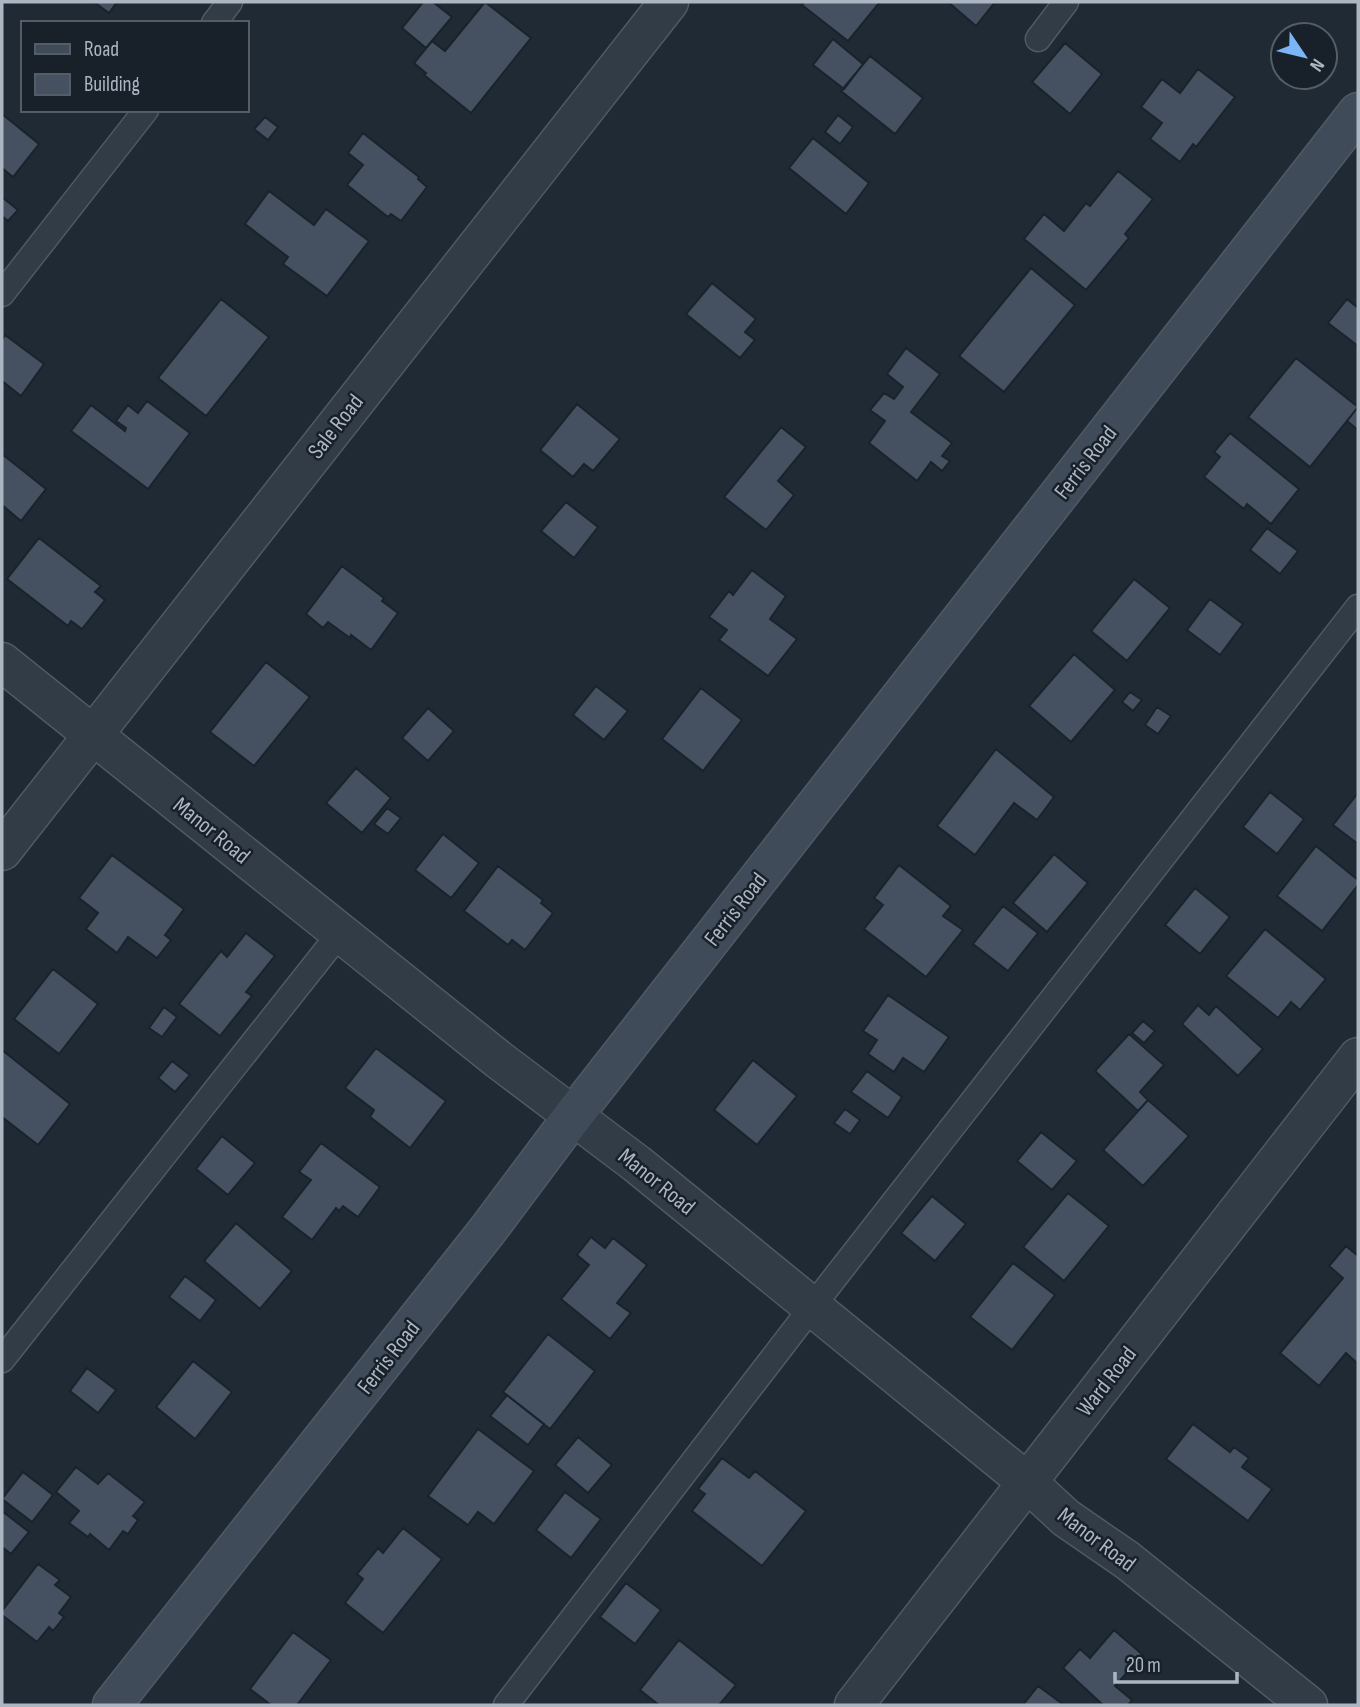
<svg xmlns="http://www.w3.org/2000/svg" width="1360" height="1707" font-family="'Sofia Sans Condensed',sans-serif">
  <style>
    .building { fill: #455160; stroke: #1a232c; stroke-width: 2 }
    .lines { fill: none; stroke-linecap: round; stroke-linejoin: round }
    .service-casing { stroke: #505964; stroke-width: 27 }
    .minor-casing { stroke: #505964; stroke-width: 41 }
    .secondary-casing { stroke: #505964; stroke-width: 41 }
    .service { stroke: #323c46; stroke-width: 24 }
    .minor { stroke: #323c46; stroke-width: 38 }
    .secondary { stroke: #404b59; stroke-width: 38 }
    .labels { text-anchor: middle; stroke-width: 5; stroke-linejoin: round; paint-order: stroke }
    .street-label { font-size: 23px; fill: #acb6c3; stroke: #18212a }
  </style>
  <rect width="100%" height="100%" fill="#1f2a35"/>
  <path class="building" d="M 94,2 L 117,2 L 109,13 Z
    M 423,2 L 433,2 L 452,17 L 426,48 L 402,28 Z
    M 485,2 L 531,38 L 471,113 L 424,75 L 426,73 L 414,63 L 432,41 L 445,51 Z
    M 804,2 L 880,2 L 848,41 L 802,5 Z
    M 948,2 L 995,2 L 976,26 Z
    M 833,39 L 863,64 L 844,89 L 813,65 Z
    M 1065,43 L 1102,74 L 1070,114 L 1032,82 Z
    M 870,56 L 923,98 L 895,134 L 841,91 Z
    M 1198,69 L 1235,97 L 1196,147 L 1193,144 L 1180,162 L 1150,139 L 1162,123 L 1141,107 L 1162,79 L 1180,93 Z
    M 2,114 L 39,144 L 13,177 L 2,168 Z
    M 838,115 L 853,127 L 840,144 L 825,132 Z
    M 265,117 L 278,127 L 268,140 L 254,129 Z
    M 363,133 L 419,177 L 418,179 L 427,187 L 401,221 L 391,214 L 388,217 L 347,185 L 363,165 L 348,153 Z
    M 813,138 L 869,183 L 846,214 L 789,168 Z
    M 1118,171 L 1153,199 L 1125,234 L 1129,238 L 1086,290 L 1024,239 L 1044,214 L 1064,231 L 1086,203 L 1090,206 Z
    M 269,191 L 314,225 L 326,209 L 369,241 L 327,296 L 283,264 L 288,257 L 245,224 Z
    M 2,197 L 18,210 L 8,221 L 2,216 Z
    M 1031,268 L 1075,305 L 1004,392 L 959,356 Z
    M 712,283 L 756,319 L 745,332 L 755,340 L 740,358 L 686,314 Z
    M 221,299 L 269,337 L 206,416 L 158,378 Z
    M 1347,299 L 1358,308 L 1358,346 L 1328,323 Z
    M 5,335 L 44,364 L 21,396 L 2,381 L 2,340 Z
    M 906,348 L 940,374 L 911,412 L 952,443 L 942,456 L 950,461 L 942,471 L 931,462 L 917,481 L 869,443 L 885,421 L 870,410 L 884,393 L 894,399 L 903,387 L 887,374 Z
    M 1296,358 L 1358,407 L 1310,467 L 1248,417 Z
    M 147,401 L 190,433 L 148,489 L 71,431 L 91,405 L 125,431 L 126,428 L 116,421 L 128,405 L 138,413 Z
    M 577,404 L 620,439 L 593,471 L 584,464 L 573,477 L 540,450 Z
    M 1358,407 L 1358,430 L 1347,421 Z
    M 781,427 L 806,447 L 778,481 L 794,495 L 766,530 L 724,497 Z
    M 1230,433 L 1299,489 L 1271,524 L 1247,504 L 1244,509 L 1204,477 L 1220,457 L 1214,452 Z
    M 2,454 L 46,489 L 21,521 L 2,505 Z
    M 566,502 L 598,527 L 574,558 L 541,531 Z
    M 1267,528 L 1298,551 L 1280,574 L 1250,550 Z
    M 39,538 L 101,586 L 95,592 L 105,600 L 82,629 L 71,621 L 68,626 L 7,579 Z
    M 342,566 L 384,598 L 382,601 L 398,613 L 371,650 L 351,635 L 350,638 L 328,622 L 323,628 L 306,614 Z
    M 752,570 L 786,596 L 770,619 L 797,639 L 768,676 L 719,640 L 727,630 L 709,617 L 729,591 L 733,595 Z
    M 1134,579 L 1170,608 L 1127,661 L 1091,631 Z
    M 1210,599 L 1243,624 L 1220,655 L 1187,630 Z
    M 1074,654 L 1115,690 L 1071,742 L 1029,706 Z
    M 266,662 L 310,697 L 254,766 L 210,732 Z
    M 596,686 L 628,711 L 604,740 L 573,715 Z
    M 701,688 L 742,720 L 703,771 L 662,739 Z
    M 1130,692 L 1142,700 L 1133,711 L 1122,702 Z
    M 1157,707 L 1171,716 L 1158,734 L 1145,725 Z
    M 428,708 L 454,731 L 428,761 L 402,738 Z
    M 996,749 L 1054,797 L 1037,820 L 1014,803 L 975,855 L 937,826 Z
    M 356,768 L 391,798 L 362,833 L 326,803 Z
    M 1270,792 L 1304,819 L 1277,854 L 1243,827 Z
    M 1358,793 L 1358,844 L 1333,825 Z
    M 387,808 L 401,818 L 388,834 L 374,824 Z
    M 443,834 L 479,863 L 451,898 L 415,870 Z
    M 1316,846 L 1358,880 L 1358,885 L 1322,931 L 1277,896 Z
    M 1054,854 L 1088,883 L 1047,932 L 1013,903 Z
    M 112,855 L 184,909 L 165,935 L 171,940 L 157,958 L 128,937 L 117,953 L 86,929 L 98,913 L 79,898 Z
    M 899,865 L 951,906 L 943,916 L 963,930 L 926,977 L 864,929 L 883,905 L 874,898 Z
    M 498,866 L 543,900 L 541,903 L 553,913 L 525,950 L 512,940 L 508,945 L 464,911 Z
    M 1195,888 L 1230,917 L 1200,954 L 1165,925 Z
    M 1003,906 L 1038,933 L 1008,971 L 973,944 Z
    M 1265,929 L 1326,979 L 1300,1010 L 1291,1002 L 1278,1018 L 1226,976 Z
    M 246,933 L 275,956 L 246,992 L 252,996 L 220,1036 L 179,1004 L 221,951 L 227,957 Z
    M 53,969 L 98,1004 L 59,1054 L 14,1019 Z
    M 888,995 L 949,1037 L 924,1072 L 903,1058 L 894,1072 L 868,1054 L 877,1040 L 863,1031 Z
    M 1198,1005 L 1209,1015 L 1216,1006 L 1263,1049 L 1238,1076 L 1182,1024 Z
    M 164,1007 L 177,1017 L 162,1037 L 149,1028 Z
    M 1143,1021 L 1155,1031 L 1144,1043 L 1132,1033 Z
    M 1129,1034 L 1164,1065 L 1140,1092 L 1148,1100 L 1138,1111 L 1095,1071 Z
    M 376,1048 L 446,1101 L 410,1148 L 370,1117 L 374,1110 L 345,1088 Z
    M 2,1050 L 70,1104 L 38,1145 L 2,1117 Z
    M 753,1060 L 797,1096 L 757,1145 L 714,1110 Z
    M 172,1061 L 190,1075 L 175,1092 L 158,1078 Z
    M 867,1071 L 902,1097 L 888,1118 L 851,1092 Z
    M 1148,1100 L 1189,1136 L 1143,1186 L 1103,1150 Z
    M 845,1109 L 860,1120 L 850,1134 L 834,1123 Z
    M 1041,1132 L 1077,1161 L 1052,1190 L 1017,1161 Z
    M 222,1136 L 255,1163 L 228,1195 L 196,1169 Z
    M 321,1143 L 380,1187 L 358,1217 L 343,1206 L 339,1211 L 336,1208 L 312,1240 L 282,1217 L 311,1180 L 299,1172 Z
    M 1068,1193 L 1109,1226 L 1064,1281 L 1023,1247 Z
    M 932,1196 L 966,1224 L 935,1261 L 901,1233 Z
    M 236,1223 L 292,1271 L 260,1309 L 204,1261 Z
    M 591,1237 L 605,1248 L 613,1238 L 647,1265 L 617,1303 L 631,1313 L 610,1339 L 561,1299 L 589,1265 L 577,1255 Z
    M 1346,1246 L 1358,1256 L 1358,1364 L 1346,1353 L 1319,1386 L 1280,1353 L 1343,1278 L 1329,1266 Z
    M 1013,1263 L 1055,1295 L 1012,1350 L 970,1317 Z
    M 185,1276 L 216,1300 L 200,1321 L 169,1297 Z
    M 548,1334 L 595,1371 L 550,1429 L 503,1392 Z
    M 193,1361 L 232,1392 L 195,1439 L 156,1407 Z
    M 87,1368 L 116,1390 L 98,1413 L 70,1391 Z
    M 507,1395 L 544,1424 L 528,1445 L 490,1416 Z
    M 1193,1424 L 1230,1452 L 1234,1447 L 1249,1458 L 1242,1467 L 1272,1489 L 1248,1521 L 1166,1459 Z
    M 478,1429 L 534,1471 L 494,1524 L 478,1512 L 468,1525 L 428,1496 Z
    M 578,1437 L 612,1465 L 588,1493 L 555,1465 Z
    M 722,1458 L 749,1478 L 755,1471 L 806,1511 L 762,1566 L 692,1511 L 705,1494 L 698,1489 Z
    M 76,1467 L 98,1484 L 108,1473 L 145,1502 L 133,1516 L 138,1520 L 128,1534 L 123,1531 L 109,1550 L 90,1534 L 88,1537 L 69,1523 L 79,1511 L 56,1492 Z
    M 23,1472 L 53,1495 L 32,1522 L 2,1499 Z
    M 565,1492 L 601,1519 L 571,1558 L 536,1530 Z
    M 2,1511 L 29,1532 L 11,1554 L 2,1547 Z
    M 403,1528 L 442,1559 L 383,1633 L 345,1603 L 363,1579 L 357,1574 L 378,1548 L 383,1553 Z
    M 38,1564 L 60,1580 L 55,1585 L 71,1597 L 59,1613 L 64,1617 L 53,1631 L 49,1627 L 37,1642 L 2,1615 L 2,1611 Z
    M 626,1583 L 661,1610 L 635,1644 L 600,1617 Z
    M 1114,1630 L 1143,1655 L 1115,1686 L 1132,1700 L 1128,1705 L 1103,1705 L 1063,1668 L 1080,1649 L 1090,1658 Z
    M 293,1632 L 331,1660 L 297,1705 L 271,1705 L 250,1689 Z
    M 679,1640 L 736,1685 L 719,1705 L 659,1705 L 640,1690 Z
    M 1038,1686 L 1064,1705 L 1023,1705 Z"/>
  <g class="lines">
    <defs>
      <path id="service" d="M 214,23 L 230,2
        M 1038,39 L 1066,2
        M 2,294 L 146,110
        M 2,1360 L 340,933
        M 506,1705 L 812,1307 L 1358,607"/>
      <path id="minor" d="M 2,662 L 499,1060 L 637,1164 L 1027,1482 L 1066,1518 L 1127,1560 L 1308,1705
        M 2,851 L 669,2
        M 854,1705 L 1358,1057"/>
      <path id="secondary" d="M 112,1705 L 487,1231 L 573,1116 L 1358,112"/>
    </defs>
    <use href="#service" class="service-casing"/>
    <use href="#minor" class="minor-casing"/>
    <use href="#secondary" class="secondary-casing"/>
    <use href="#service" class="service"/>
    <use href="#minor" class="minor"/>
    <use href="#secondary" class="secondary"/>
  </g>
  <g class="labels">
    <g class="street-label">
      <text transform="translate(335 426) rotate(-52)" y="8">Sale Road</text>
      <text transform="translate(1085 462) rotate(-52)" y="8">Ferris Road</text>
      <text transform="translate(212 830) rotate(39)" y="8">Manor Road</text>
      <text transform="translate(735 909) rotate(-52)" y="8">Ferris Road</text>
      <text transform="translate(657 1181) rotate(39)" y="8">Manor Road</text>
      <text transform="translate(388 1357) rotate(-52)" y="8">Ferris Road</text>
      <text transform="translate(1106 1381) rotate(-52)" y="8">Ward Road</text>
      <text transform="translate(1097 1539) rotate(37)" y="8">Manor Road</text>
    </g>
  </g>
  <rect width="1360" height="1707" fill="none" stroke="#acb6c3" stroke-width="7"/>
  <rect x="21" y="21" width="228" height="91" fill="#18212a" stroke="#535d67" stroke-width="2"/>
  <rect x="35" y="44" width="35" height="10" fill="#404b59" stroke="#535d67" stroke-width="2"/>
  <text x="84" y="56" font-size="21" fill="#acb6c3">Road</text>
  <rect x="35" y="74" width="35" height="21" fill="#455160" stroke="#535d67" stroke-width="2"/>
  <text x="84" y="91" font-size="21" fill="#acb6c3">Building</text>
  <g transform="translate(1304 56) rotate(125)"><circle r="33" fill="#18212a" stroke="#535d67" stroke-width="2"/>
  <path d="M0-5L12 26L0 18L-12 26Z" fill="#7cb4f8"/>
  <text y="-10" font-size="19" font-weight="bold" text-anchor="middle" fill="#acb6c3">N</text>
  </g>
  <path d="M1115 1672v10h122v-10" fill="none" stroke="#acb6c3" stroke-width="3.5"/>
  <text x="1126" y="1672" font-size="21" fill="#acb6c3" stroke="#18212a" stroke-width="5" paint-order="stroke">20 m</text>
</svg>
